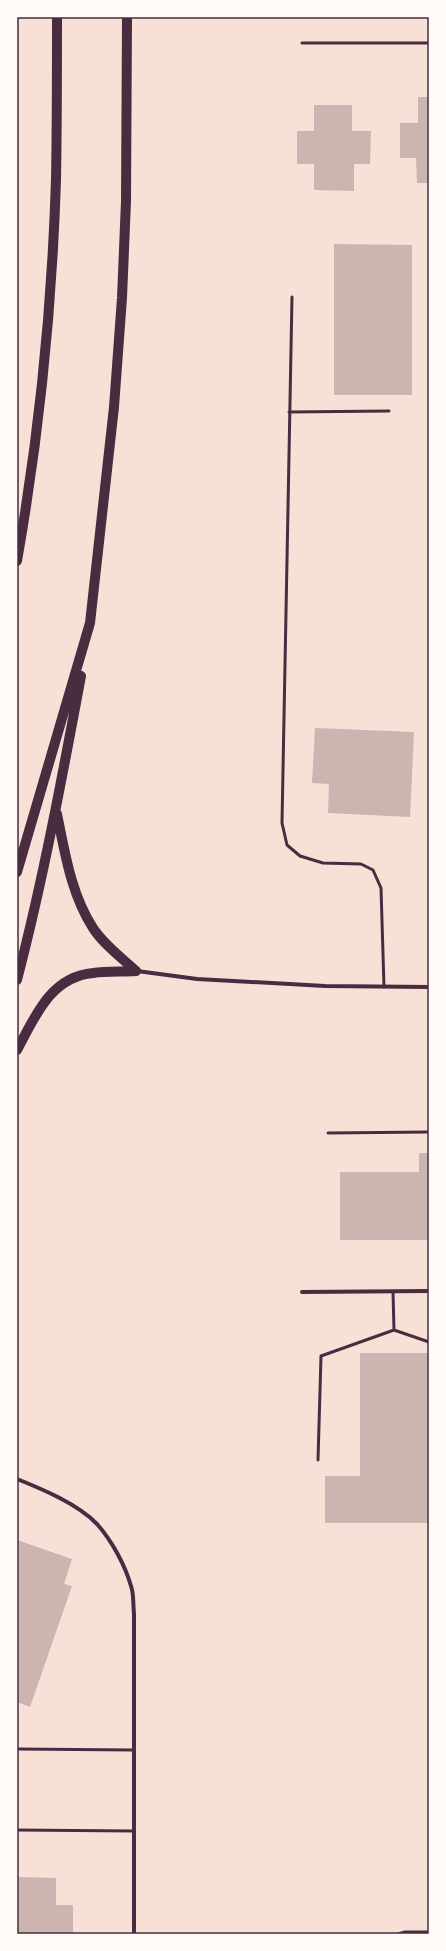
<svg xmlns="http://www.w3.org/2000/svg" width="446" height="1951" font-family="'Fira Sans',sans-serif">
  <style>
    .building { fill: #ccb4b1 }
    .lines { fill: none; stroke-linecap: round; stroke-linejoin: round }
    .service { stroke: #4a2c40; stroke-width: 3 }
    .minor { stroke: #4a2c40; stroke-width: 4 }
    .primary { stroke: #4a2c40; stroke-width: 10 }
    .neatline { fill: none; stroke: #4a2c40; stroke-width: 1.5 }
  </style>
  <rect width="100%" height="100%" fill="#f7e1d7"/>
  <path class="building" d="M 418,97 L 429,97 L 429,183 L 417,183 L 416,158 L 400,158 L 400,123 L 418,123 Z
    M 314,105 L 352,105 L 352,131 L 371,131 L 370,164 L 354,164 L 354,191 L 314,190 L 314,164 L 297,164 L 297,131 L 314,131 Z
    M 334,244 L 412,245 L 412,395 L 334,395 Z
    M 315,728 L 414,732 L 410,817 L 328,813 L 329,784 L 312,783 Z
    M 419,1153 L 429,1153 L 429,1240 L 340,1240 L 340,1172 L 419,1172 Z
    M 360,1353 L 429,1353 L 429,1523 L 325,1523 L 325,1476 L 360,1476 Z
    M 17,1540 L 72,1559 L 64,1584 L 72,1586 L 30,1707 L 17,1702 Z
    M 17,1877 L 56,1878 L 56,1905 L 73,1905 L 73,1934 L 17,1934 Z"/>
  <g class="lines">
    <path class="service" d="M 302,43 L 429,43
      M 292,297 L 282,823 L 287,845 L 300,856 L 323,863 L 361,864 L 373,870 L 381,888 L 384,987
      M 289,412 L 389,411
      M 328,1133 L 429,1132
      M 394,1330 L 429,1342
      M 318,1460 L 321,1356 L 394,1330 L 393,1292
      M 17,1749 L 134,1750
      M 17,1830 L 134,1831
      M 398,1934 L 405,1932 L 429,1932"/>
    <path class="minor" d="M 137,971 L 197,979 L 325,986 L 429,987
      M 302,1292 L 429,1291
      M 17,1479 C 42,1489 78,1504 97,1524 C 112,1541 125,1565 131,1586 C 134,1594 133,1605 134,1614 L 134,1934"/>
    <path class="primary" d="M 17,561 C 39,436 52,307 56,180 C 57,126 57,71 57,17
      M 57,814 C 65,853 71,894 93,928 C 104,945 122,958 136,971
      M 17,872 L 90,623 L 114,407 L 122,298 L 126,201 L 127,17
      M 17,980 C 43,880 62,778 81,676
      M 17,1050 C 35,1017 50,977 93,973 C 107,971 122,972 136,971"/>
  </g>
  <rect width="446" height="1951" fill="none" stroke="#fffaf5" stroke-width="36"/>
  <rect x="18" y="18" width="410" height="1915" class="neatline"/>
</svg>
